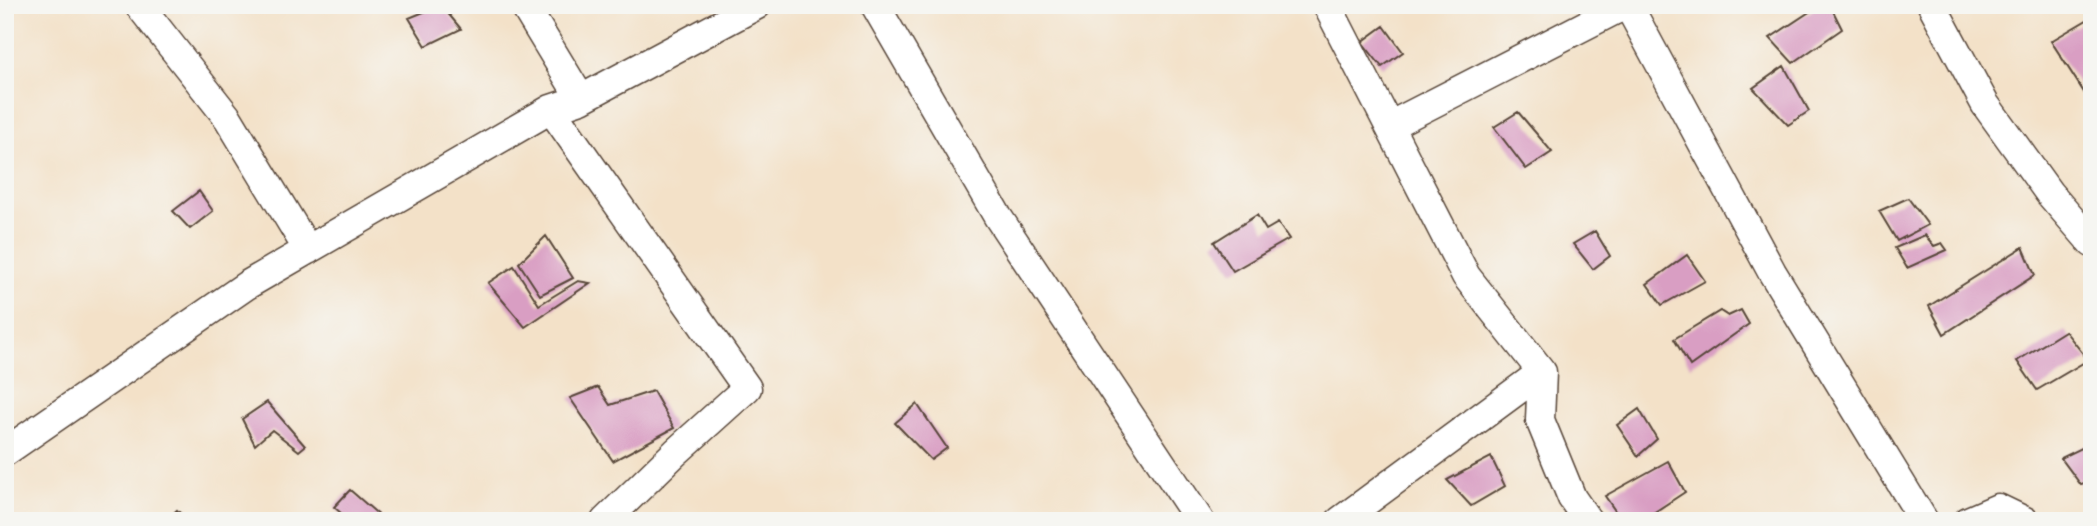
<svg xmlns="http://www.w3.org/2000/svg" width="2097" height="526" font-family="'EB Garamond',serif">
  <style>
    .building { fill: #d99ec3 }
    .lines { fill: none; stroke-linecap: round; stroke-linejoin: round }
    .minor-casing { stroke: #574538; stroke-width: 31 }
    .minor { stroke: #fff; stroke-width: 28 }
  </style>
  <rect width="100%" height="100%" fill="#f6f6f2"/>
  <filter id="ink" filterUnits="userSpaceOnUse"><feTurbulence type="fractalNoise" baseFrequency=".0143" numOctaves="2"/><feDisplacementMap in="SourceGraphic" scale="14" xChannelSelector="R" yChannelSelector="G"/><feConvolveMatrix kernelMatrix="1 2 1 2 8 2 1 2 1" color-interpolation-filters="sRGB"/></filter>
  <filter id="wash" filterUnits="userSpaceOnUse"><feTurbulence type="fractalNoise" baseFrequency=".00686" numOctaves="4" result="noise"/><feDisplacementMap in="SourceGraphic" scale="28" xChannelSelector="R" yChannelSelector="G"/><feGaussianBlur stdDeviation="1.57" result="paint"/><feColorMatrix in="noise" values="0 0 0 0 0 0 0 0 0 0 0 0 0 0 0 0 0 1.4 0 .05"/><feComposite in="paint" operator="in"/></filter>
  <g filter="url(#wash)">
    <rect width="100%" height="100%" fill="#f3e1c8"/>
    <g id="blocks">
      <path class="building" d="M 441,5 L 461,29 L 426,46 L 409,18 Z
        M 1820,5 L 1830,5 L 1842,29 L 1793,63 L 1770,38 Z
        M 2092,17 L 2092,98 L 2089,100 L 2051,41 Z
        M 1384,26 L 1403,52 L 1382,67 L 1362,42 Z
        M 1784,66 L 1809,111 L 1788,125 L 1753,88 Z
        M 1518,112 L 1552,152 L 1526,169 L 1494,127 Z
        M 199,191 L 213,211 L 190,229 L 173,211 Z
        M 1908,198 L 1928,225 L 1897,241 L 1879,211 Z
        M 1257,215 L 1266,230 L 1278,223 L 1289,239 L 1233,271 L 1214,242 Z
        M 1595,231 L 1610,256 L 1593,269 L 1573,244 Z
        M 1925,235 L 1934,246 L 1942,243 L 1947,250 L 1907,268 L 1895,248 Z
        M 546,236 L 573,278 L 540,295 L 519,263 Z
        M 2023,247 L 2035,275 L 1944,334 L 1929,306 Z
        M 1687,255 L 1705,281 L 1662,305 L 1647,284 Z
        M 514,266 L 539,305 L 578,281 L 590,283 L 525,327 L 488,283 Z
        M 1741,310 L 1749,324 L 1690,366 L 1674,339 L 1720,311 L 1728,316 Z
        M 2065,331 L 2088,360 L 2037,390 L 2017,361 Z
        M 598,387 L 610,405 L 653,391 L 674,428 L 613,461 L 570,398 Z
        M 267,402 L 305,446 L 299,451 L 272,430 L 255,445 L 242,419 Z
        M 917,404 L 947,448 L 931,460 L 895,423 Z
        M 1639,409 L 1657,439 L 1638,456 L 1617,425 Z
        M 2092,443 L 2092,481 L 2081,485 L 2061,458 Z
        M 1491,457 L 1505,486 L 1471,506 L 1447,480 Z
        M 1668,461 L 1685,492 L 1641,521 L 1622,521 L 1605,496 Z
        M 350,490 L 381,517 L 377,521 L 350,521 L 334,507 Z
        M 177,510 L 188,521 L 165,521 Z"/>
    </g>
  </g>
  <g filter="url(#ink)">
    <use href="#blocks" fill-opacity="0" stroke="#574538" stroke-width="2"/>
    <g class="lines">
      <defs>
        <path id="minor" d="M 139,5 L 228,118 L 308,250
          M 524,5 L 581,99
          M 875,5 L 998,217 L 1200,521
          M 1327,5 L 1466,276 L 1542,372 L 1540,420 L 1572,498 L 1588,521
          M 1628,5 L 1772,272 L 1924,521
          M 1932,5 L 1985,104 L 2049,193 L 2092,243
          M 551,109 L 747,388 L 676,452 L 605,521
          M 1389,126 L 1625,5
          M 5,452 L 247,285 L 551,109 L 581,99 L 757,5
          M 1340,521 L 1542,372
          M 1968,521 L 1998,508 L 2025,521"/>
      </defs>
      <use href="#minor" class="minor-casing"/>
      <use href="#minor" class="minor"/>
    </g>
  </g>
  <rect width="2097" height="526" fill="none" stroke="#f6f6f2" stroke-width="28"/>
</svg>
